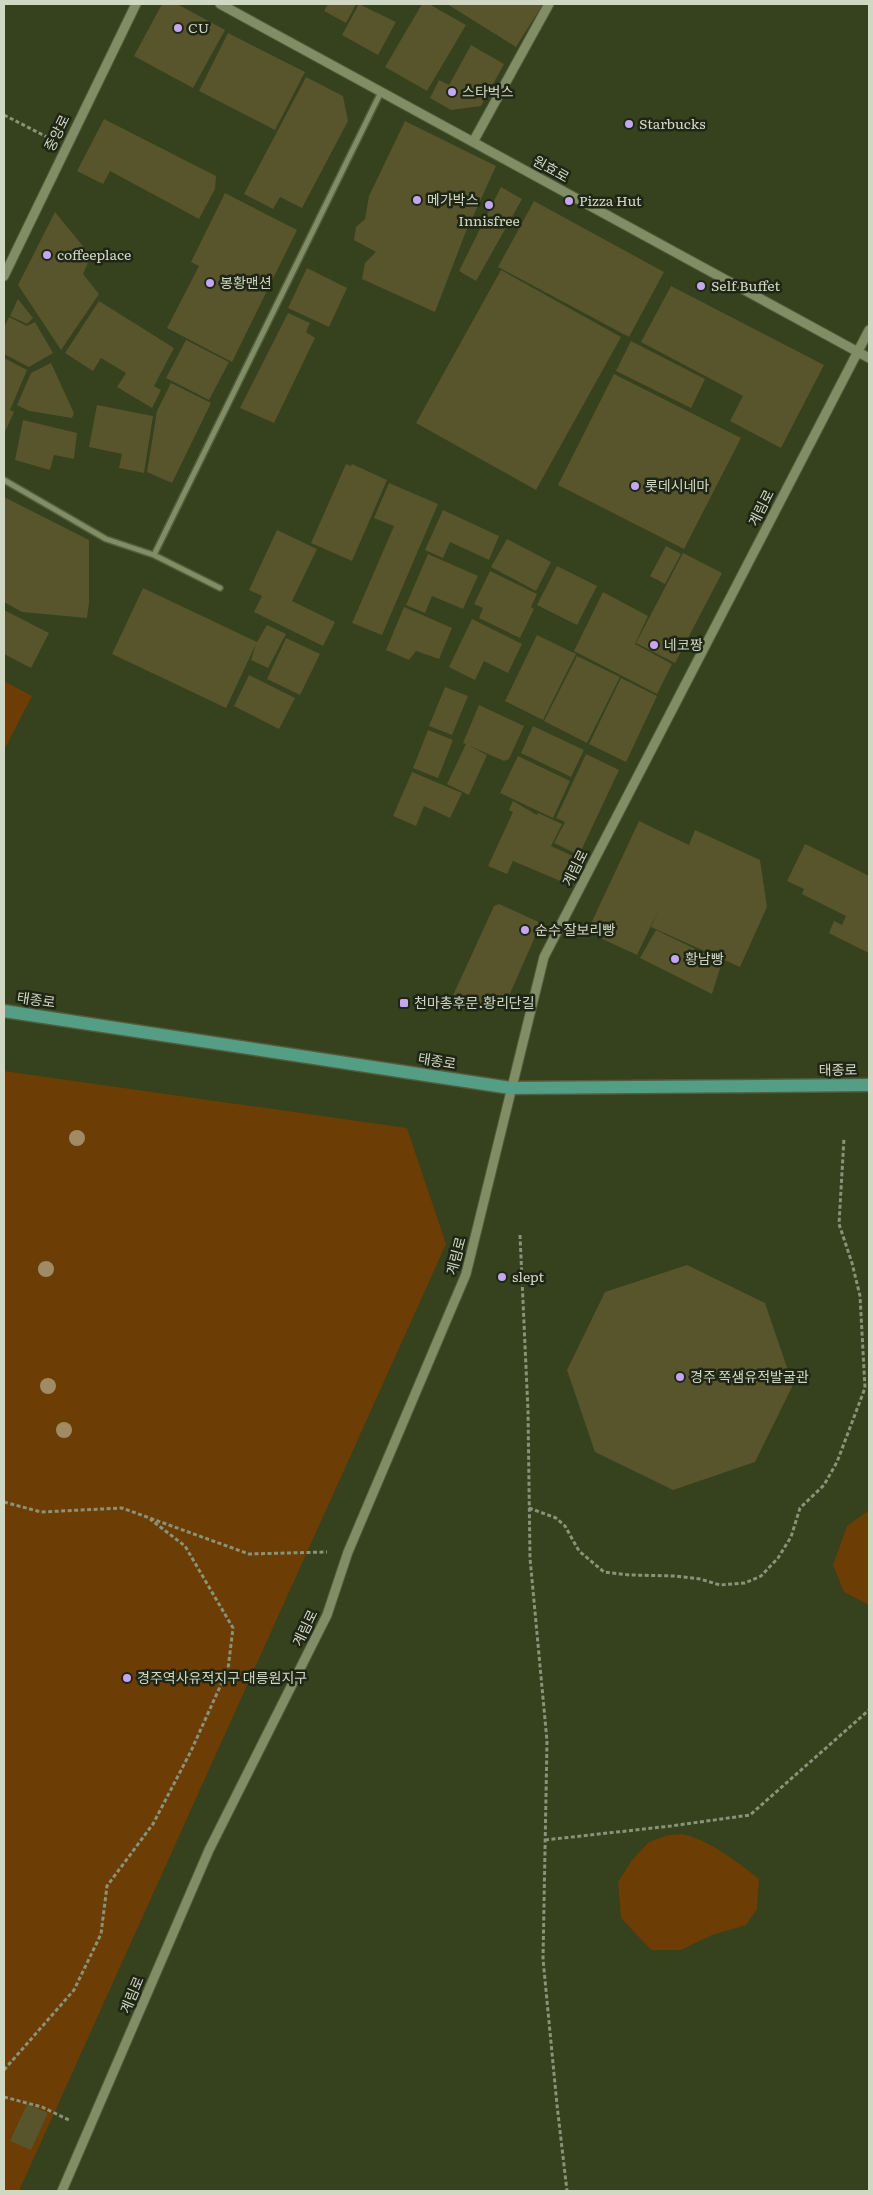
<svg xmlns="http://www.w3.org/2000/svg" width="873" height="2195" font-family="Literata,'Noto Sans KR',serif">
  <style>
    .green { fill: #6c3d04 }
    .building { fill: #58542c }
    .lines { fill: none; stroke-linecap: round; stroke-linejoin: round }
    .minor-casing { stroke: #535d3d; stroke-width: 8 }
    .tertiary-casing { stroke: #535d3d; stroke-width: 11 }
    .primary-casing { stroke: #535d3d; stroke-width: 15 }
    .path { stroke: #899377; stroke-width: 3; stroke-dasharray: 4 2.5; stroke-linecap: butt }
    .minor { stroke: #808d65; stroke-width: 5 }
    .tertiary { stroke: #808d65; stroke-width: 9 }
    .primary { stroke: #539e85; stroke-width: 12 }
    .tree { fill: #a08b64 }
    .poi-dot { fill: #c5a6f0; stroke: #202616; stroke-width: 2 }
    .labels { text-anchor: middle; stroke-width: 5; stroke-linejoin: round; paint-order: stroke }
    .poi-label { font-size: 14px; fill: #d0d8c3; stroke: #202616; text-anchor: start }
    .street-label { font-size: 14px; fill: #d0d8c3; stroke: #202616 }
  </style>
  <rect width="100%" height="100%" fill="#36411d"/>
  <path class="green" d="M 4,681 L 32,696 L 4,750 Z
    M 4,1071 L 407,1128 L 446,1244 L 19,2191 L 4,2191 Z
    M 869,1510 L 869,1605 L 844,1592 L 833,1565 L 847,1526 Z
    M 683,1834 C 711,1841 736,1861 759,1879 L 757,1909 L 746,1925 L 712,1935 L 681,1950 L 651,1950 L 621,1918 L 618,1882 L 632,1860 L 649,1842 L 668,1835 Z"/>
  <path class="building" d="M 162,4 L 177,4 L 225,30 L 193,88 L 134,56 Z
    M 328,4 L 356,4 L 346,23 L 324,11 Z
    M 359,4 L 396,22 L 378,55 L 342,35 Z
    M 422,4 L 429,4 L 466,25 L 427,91 L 385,67 Z
    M 447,4 L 543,4 L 516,47 Z
    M 228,33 L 305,72 L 275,130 L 199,91 Z
    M 471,45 L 504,64 L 481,106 L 451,110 L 430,98 L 439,80 L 449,85 Z
    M 306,77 L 343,96 L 348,121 L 302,208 L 280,197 L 273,209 L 244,194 Z
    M 104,119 L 216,176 L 215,189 L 199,219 L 110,171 L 103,184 L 77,171 Z
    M 405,121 L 496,166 L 465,234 L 435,312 L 362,279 L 365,263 L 376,252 L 354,240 L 356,227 L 365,219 L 369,196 Z
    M 501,187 L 522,199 L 476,281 L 459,271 Z
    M 225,193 L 297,230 L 232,362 L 167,328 L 199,266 L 191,262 Z
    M 534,201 L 664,272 L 629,337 L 498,267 Z
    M 55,212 L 91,256 L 83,274 L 99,294 L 61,350 L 18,285 Z
    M 307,268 L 347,288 L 329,327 L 288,308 Z
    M 501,270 L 621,337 L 536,490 L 416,423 Z
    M 671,286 L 824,365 L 781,448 L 730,421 L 743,396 L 641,342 Z
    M 18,299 L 33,318 L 27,324 L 10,316 Z
    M 99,301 L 174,348 L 154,386 L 161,390 L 152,408 L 117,387 L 126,373 L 101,358 L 93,371 L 65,353 Z
    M 288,313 L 310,323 L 306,332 L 315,338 L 274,423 L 240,408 Z
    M 9,317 L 27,326 L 35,322 L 53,353 L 29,367 L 4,354 L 4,328 Z
    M 186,340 L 229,362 L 209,400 L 166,378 Z
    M 631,341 L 705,379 L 691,408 L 616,371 Z
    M 4,358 L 27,370 L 10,410 L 14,412 L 4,434 Z
    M 51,363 L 74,413 L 72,418 L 29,411 L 17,405 L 31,373 Z
    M 614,374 L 741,438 L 684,549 L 558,485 Z
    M 171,383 L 211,403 L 172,483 L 147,472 L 157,411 Z
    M 97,405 L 153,416 L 144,473 L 119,468 L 122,454 L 89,447 Z
    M 23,420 L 77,433 L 74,459 L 54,455 L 50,470 L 15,460 Z
    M 346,464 L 351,466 L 352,464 L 387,480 L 352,561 L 311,543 Z
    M 389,483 L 438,504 L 382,635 L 352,623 L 394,526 L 374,518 Z
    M 4,497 L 89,540 L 89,603 L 87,618 L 22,612 L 4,602 Z
    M 443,510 L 499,536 L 489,560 L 450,542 L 443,558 L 425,550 Z
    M 277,530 L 317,549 L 292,601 L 335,622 L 323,646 L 254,612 L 262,596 L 249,590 Z
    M 507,539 L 551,562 L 536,591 L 491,567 Z
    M 666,546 L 681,554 L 665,584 L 650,576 Z
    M 683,553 L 722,573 L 675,663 L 636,643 Z
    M 428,554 L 478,576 L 463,609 L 432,596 L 425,613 L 406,605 Z
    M 557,566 L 597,586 L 577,625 L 537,605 Z
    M 490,571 L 537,594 L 531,607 L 534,609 L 520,638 L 479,618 L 483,608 L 474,604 Z
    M 143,588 L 257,642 L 267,625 L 286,634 L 268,668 L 251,660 L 256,644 L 226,708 L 112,654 Z
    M 603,592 L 648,616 L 635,644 L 672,664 L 657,694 L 574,651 Z
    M 404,607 L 452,628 L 439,659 L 416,651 L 409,660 L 386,650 Z
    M 4,610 L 49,633 L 31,668 L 4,654 Z
    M 472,619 L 522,644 L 508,673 L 484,661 L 475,680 L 449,667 Z
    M 537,635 L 576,654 L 543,720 L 505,701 Z
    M 286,638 L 320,654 L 300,695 L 267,679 Z
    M 577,656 L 620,677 L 587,743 L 544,721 Z
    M 249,675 L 295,698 L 279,729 L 234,706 Z
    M 621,678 L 657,696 L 626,762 L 589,744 Z
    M 445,687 L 468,696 L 452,735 L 429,726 Z
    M 479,705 L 524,726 L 509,759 L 504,761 L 468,745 L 487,755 L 469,795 L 447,784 L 466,744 L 463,743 Z
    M 533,726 L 584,750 L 571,777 L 521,753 Z
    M 428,730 L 453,740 L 438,778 L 413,768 Z
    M 586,754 L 619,770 L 579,855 L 554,843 L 565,822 L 556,818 Z
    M 518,756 L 570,781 L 553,818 L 500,793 Z
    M 412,772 L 462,793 L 450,818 L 424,806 L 416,826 L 393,816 Z
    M 513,801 L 537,815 L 538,813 L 562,824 L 551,846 L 577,858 L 565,883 L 513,861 L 507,874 L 488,866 L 513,812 L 509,810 Z
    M 639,821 L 689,845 L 695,830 L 760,860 L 767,907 L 740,967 L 651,927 L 659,909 L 637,955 L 587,932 Z
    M 805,844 L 869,876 L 869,953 L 829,933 L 834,921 L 842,925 L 846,916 L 802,894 L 804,889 L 787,881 Z
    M 499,904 L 541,923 L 505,1005 L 496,1009 L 450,1002 L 494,906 Z
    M 656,930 L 722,962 L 712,994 L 640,958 Z
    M 687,1265 L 765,1303 L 793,1385 L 755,1462 L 673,1490 L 595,1452 L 567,1370 L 605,1292 Z
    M 27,2104 L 48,2113 L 31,2150 L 10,2141 Z"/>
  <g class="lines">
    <defs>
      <path id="minor" d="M 4,480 L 106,539 L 154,555 L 220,588
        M 154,555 L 381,92"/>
      <path id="tertiary" d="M 220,4 L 869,358
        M 473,142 L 549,4
        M 4,276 L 136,4
        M 62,2191 L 209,1850 L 327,1615 L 348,1552 L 466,1274 L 544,957 L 869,330"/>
      <path id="primary" d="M 4,1011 L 511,1088 L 869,1085"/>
    </defs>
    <use href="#minor" class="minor-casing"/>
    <use href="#tertiary" class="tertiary-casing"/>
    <use href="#primary" class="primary-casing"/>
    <path class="path" d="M 4,115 L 47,137
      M 520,1235 L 528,1411 L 530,1558 L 547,1741 L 543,1959 L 557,2105 L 567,2191
      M 4,1502 L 41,1512 L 122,1508 L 249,1554 L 327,1552
      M 529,1508 L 556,1518 L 565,1526 L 579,1551 L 604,1572 L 630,1575 L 676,1576 L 700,1579 L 720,1585 L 745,1583 L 761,1576 L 778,1558 L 791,1537 L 800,1508 L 824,1485 L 837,1462 L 865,1388 L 860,1296 L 852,1263 L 839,1224 L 844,1138
      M 545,1840 L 671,1826 L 750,1815 L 869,1710
      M 4,2070 L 74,1990 L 101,1934 L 107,1886 L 153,1824 L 191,1751 L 228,1669 L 233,1628 L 185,1546 L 150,1519
      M 4,2097 L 42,2107 L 71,2121"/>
    <use href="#minor" class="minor"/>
    <use href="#tertiary" class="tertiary"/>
    <use href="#primary" class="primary"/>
  </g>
  <g class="tree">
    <circle cx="77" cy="1138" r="8"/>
    <circle cx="46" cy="1269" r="8"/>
    <circle cx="48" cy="1386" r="8"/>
    <circle cx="64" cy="1430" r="8"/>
  </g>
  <g class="poi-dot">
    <circle cx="178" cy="28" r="5"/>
    <circle cx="452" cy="92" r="5"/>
    <circle cx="629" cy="124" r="5"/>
    <circle cx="417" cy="200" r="5"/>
    <circle cx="569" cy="201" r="5"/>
    <circle cx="489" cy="205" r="5"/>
    <circle cx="47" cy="255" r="5"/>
    <circle cx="210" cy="283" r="5"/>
    <circle cx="701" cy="286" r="5"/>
    <circle cx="635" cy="486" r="5"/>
    <circle cx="654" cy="645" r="5"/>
    <circle cx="525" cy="930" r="5"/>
    <circle cx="675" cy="959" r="5"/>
    <rect x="399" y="998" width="10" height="10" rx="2.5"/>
    <circle cx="502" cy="1277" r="5"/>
    <circle cx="680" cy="1377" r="5"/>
    <circle cx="127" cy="1678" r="5"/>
  </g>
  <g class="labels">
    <g class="poi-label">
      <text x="188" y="33">CU</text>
      <text x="462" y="97">스타벅스</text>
      <text x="639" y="129">Starbucks</text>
      <text x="427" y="205">메가박스</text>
      <text x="579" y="206">Pizza Hut</text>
      <text x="489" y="226" text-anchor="middle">Innisfree</text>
      <text x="57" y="260">coffeeplace</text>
      <text x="220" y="288">봉황맨션</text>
      <text x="711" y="291">Self Buffet</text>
      <text x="645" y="491">롯데시네마</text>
      <text x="664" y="650">네코짱</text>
      <text x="535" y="935">순수 잘보리빵</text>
      <text x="685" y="964">황남빵</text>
      <text x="414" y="1008">천마총후문.황리단길</text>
      <text x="512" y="1282">slept</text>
      <text x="690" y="1382">경주 쪽샘유적발굴관</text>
      <text x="137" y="1683">경주역사유적지구 대릉원지구</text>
    </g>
    <g class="street-label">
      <text transform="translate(57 133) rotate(-64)" y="5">중앙로</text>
      <text transform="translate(551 169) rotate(29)" y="5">원효로</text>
      <text transform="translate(761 508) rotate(-63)" y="5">계림로</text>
      <text transform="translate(575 868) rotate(-63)" y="5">계림로</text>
      <text transform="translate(36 1000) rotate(8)" y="5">태종로</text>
      <text transform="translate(437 1061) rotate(9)" y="5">태종로</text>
      <text transform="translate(838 1070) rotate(-1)" y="5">태종로</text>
      <text transform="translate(456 1256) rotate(-75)" y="5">계림로</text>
      <text transform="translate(305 1628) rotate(-64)" y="5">계림로</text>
      <text transform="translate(132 1995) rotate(-67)" y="5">계림로</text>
    </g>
  </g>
  <rect width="873" height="2195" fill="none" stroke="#d0d8c3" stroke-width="10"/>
</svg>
